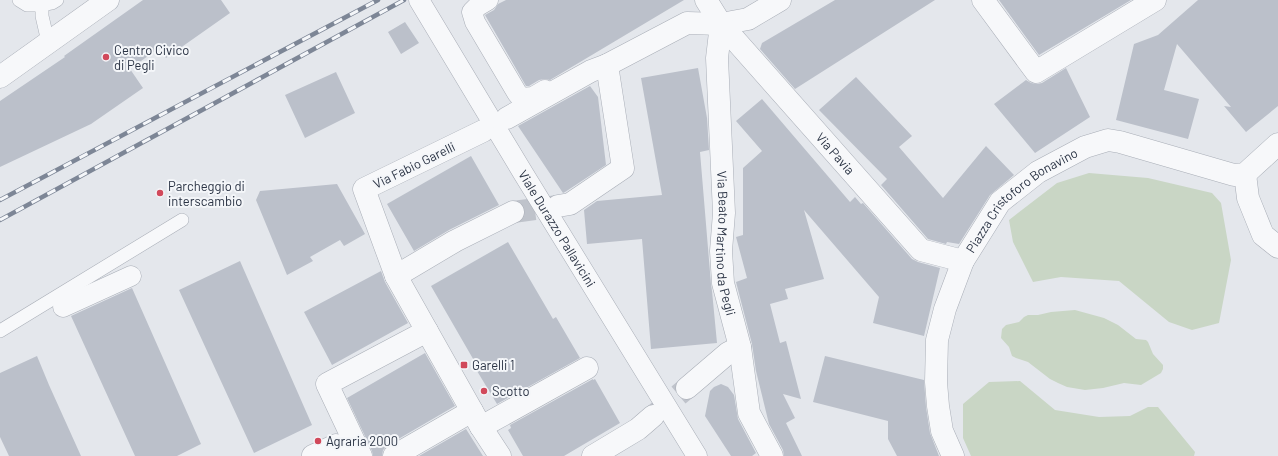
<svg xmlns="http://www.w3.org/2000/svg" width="1278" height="456" font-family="Barlow,sans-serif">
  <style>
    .green { fill: #c9d6c5 }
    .building { fill: #bbc0ca }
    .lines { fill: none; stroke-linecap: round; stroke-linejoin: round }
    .minor-tunnel { stroke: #bfc3cb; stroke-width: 22; stroke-dasharray: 22 11; stroke-linecap: butt }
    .service-casing { stroke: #a9aeb7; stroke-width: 14 }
    .pedestrian-casing { stroke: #a9aeb7; stroke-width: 21 }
    .minor-casing { stroke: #a9aeb7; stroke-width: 23 }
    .tertiary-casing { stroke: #a9aeb7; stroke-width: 23 }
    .service { stroke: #f7f8fa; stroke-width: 13 }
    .pedestrian { stroke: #f7f8fa; stroke-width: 20 }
    .minor { stroke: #f7f8fa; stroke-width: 22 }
    .tertiary { stroke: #f7f8fa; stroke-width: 22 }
    .rail-casing { stroke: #7d8696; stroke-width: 4.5 }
    .rail { stroke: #f4f6f9; stroke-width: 3; stroke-dasharray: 9; stroke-linecap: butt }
    .poi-dot { fill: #d1495b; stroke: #f4f6f9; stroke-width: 1.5 }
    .labels { text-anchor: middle; stroke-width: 4; stroke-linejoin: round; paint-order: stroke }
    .poi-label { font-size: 13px; fill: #2b3445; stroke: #f4f6f9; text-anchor: start }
    .street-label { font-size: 13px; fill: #2b3445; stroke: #f4f6f9 }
  </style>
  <rect width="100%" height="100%" fill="#e4e7ec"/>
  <path class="green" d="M 1089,173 L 1148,178 L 1212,193 L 1221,203 L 1231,260 L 1219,323 L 1192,330 L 1169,322 L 1119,281 L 1061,277 L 1033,282 L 1013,242 L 1009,220 L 1057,183 Z
    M 1075,310 L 1104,318 L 1118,325 L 1136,339 L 1146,340 L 1148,342 L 1153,354 L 1163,365 L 1163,369 L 1161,373 L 1141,385 L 1124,383 L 1103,388 L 1085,390 L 1067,387 L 1058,383 L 1050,379 L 1028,362 L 1016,358 L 1012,356 L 1009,347 L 1001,338 L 1002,329 L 1006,325 L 1019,322 L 1024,317 L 1028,315 L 1038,315 L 1051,312 Z
    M 1020,381 L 1055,410 L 1099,417 L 1130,416 L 1148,407 L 1158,407 L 1195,452 L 1194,456 L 971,456 L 963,438 L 963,404 L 989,382 Z"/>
  <path class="building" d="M 143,0 L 221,0 L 230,13 L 166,58 L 159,48 L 130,69 L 143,88 L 91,124 L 0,167 L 0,101 L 65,57 L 64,56 L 71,51 Z
    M 506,0 L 684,0 L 550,80 L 545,79 L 539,80 L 529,86 L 526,86 L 485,15 L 494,10 L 498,4 Z
    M 835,0 L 935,0 L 795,89 L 760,49 L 762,43 Z
    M 999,0 L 1131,0 L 1039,55 Z
    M 1198,0 L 1278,0 L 1278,106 L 1246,132 L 1224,106 L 1231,107 L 1177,44 L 1164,90 L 1199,99 L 1188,139 L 1116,120 L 1134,44 L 1158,35 Z
    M 405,22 L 419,43 L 401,54 L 388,32 Z
    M 698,68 L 707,118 L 709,150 L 700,152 L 711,284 L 712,291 L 717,343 L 651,349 L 642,239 L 587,244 L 584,210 L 597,201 L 662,195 L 641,78 Z
    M 1066,68 L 1090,117 L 1035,153 L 994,104 L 1026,80 L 1031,83 L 1037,84 L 1042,83 Z
    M 336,72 L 355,113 L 305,138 L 285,95 Z
    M 856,77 L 912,136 L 899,147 L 943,198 L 986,146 L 1014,175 L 990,195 L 959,244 L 947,242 L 946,244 L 928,239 L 881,185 L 887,179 L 819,110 Z
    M 590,86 L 598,97 L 606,165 L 565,192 L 563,193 L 518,126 Z
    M 762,99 L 850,202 L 855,197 L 861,204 L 863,203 L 912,259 L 918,262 L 940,268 L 924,336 L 873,323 L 879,297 L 804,210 L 824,279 L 785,289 L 788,299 L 770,304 L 780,343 L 786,341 L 801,399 L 783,394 L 795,418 L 786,423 L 802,456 L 784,456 L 783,450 L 769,424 L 756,371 L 752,344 L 736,282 L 747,278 L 736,237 L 743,235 L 743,168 L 762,151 L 736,121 Z
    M 471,156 L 499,205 L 449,230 L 414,251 L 387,204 Z
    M 337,184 L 365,234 L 344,246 L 340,240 L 310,257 L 313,261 L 287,275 L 256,200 L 260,191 Z
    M 508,242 L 553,319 L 556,317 L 580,358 L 497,404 L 474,366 L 476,364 L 431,286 Z
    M 240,261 L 312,425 L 254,453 L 179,290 Z
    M 381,271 L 385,282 L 408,323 L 332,365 L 304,312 Z
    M 132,288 L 201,444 L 177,456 L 135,456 L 71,316 Z
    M 425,353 L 455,406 L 388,445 L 383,450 L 382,456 L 373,456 L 372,451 L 347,398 Z
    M 37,356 L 49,385 L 81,456 L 9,456 L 0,437 L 0,373 Z
    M 825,356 L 924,380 L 926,407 L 930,433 L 939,456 L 897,456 L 888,439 L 888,421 L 813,402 Z
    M 593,379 L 593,380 L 595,379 L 620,423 L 564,456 L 523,456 L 508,430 L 511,428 L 510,425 Z
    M 721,384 L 728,387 L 734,395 L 738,419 L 756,453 L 752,456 L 731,456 L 705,416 L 710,391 L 714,387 Z
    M 466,429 L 483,456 L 419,456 Z"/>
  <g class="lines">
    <path class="minor-tunnel" d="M 513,212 L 558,206
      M 653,416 L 687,388"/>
    <defs>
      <path id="service" d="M 19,0 L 27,5 L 42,5 L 42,16 L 48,42
        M 42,5 L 52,3 L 57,0
        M 0,331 L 182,220"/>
      <g id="pedestrian">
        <path id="s1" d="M 419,0 L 523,173 L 697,456"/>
        <path d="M 488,0 L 478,6 L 472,12 L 475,22 L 517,93 L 521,98 L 533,97 L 545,90"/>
        <path d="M 63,307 L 131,276"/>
        <path d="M 312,455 L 336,444 L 342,456"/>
      </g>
      <g id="minor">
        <path d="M 983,0 L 1036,72 L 1155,0"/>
        <path id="s2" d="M 721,24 L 717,58 L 724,213 L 721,251 L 723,283 L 740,347 L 749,413 L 772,456"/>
        <path d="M 507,118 L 591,71 L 607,65"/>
        <path d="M 483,131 L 364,189 L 396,276 L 481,427 L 500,456"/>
        <path d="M 1245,174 L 1248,198 L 1263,235 L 1278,247"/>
        <path d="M 558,206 L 570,204 L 623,168 L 607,65 L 687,23 L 721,24 L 748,19 L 780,0"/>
        <path d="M 396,276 L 455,241 L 513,212"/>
        <path d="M 687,388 L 728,353 L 740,347"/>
        <path d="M 481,427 L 587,368"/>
        <path d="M 361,456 L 327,384 L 427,331"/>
        <path d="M 394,456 L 472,411"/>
        <path d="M 593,456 L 638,429 L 653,416"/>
        <path d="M 953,456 L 942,431 L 938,406 L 936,382 L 937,340 L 945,309 L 963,261"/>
      </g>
      <g id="tertiary">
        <path id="s3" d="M 706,0 L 721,24 L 921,250 L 963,261 L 1000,202 L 1038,172 L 1085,147 L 1108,140 L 1120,142 L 1234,175 L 1245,174 L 1278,144"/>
        <path d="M 0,77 L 108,0"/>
      </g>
    </defs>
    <use href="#service" class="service-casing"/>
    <use href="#pedestrian" class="pedestrian-casing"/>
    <use href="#minor" class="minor-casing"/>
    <use href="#tertiary" class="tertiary-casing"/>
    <use href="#service" class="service"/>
    <use href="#pedestrian" class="pedestrian"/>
    <use href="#minor" class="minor"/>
    <use href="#tertiary" class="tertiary"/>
    <defs>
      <path id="rail" d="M 0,200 L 378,0
        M 0,220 L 404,0"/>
    </defs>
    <use href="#rail" class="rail-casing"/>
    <use href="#rail" class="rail"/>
  </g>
  <g class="poi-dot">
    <circle cx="106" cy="57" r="4"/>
    <circle cx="160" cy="193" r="4"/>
    <rect x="460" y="361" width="8" height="8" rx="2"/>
    <circle cx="484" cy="391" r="4"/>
    <circle cx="318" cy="441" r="4"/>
  </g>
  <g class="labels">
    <g class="poi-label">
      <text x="114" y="55">Centro Civico<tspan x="114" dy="15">di Pegli</tspan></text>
      <text x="168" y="191">Parcheggio di<tspan x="168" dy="15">interscambio</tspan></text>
      <text x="472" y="370">Garelli 1</text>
      <text x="492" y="396">Scotto</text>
      <text x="326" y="446">Agraria 2000</text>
    </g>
    <g class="street-label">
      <text dy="5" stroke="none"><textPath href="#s3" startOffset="201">Via Pavia</textPath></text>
      <text transform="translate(414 165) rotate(-26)" y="5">Via Fabio Garelli</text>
      <text dy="5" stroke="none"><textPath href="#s3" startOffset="460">Piazza Cristoforo Bonavino</textPath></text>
      <text dy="5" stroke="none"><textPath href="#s1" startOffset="267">Viale Durazzo Pallavicini</textPath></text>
      <text dy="5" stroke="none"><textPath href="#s2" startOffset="220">Via Beato Martino da Pegli</textPath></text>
    </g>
  </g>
</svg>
